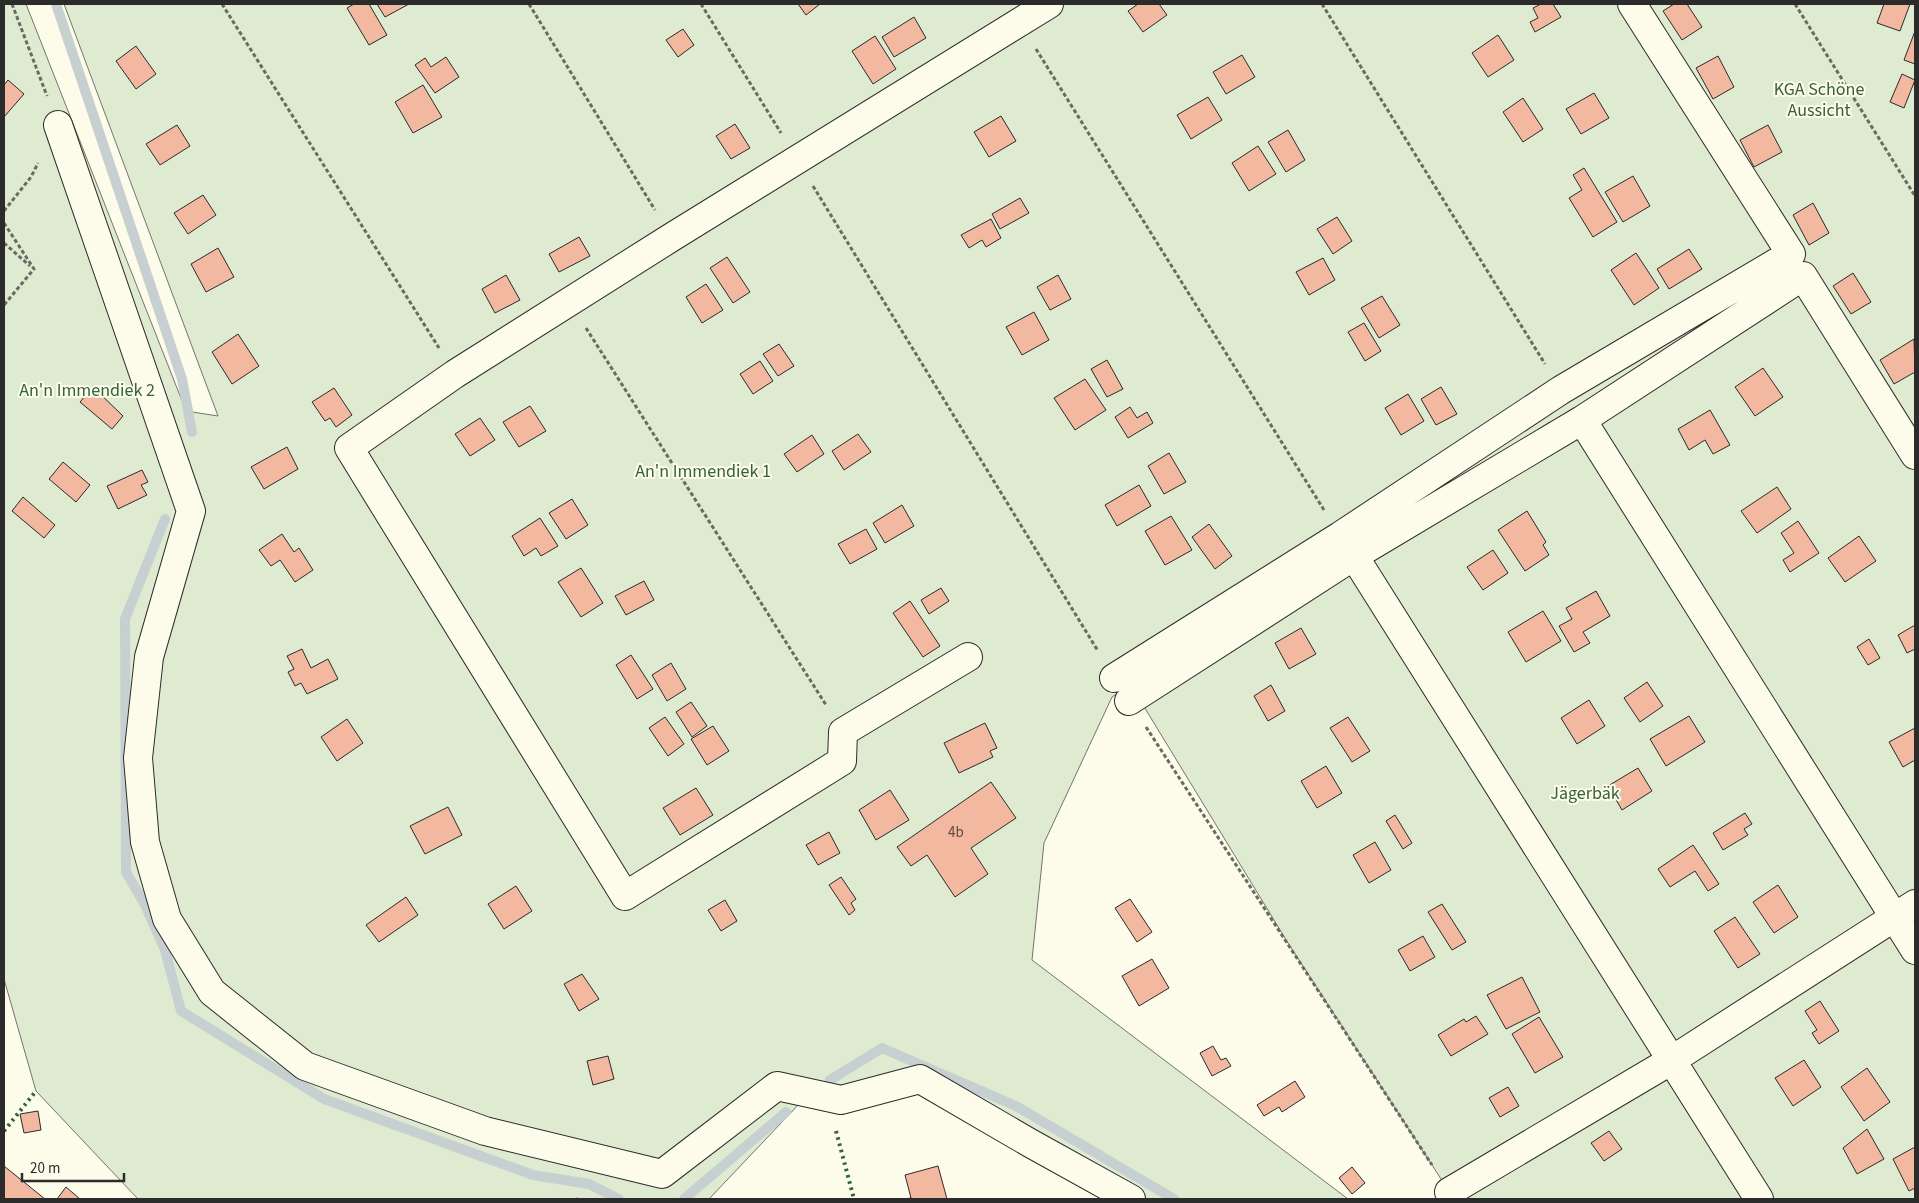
<svg xmlns="http://www.w3.org/2000/svg" width="1919" height="1203" font-family="'Source Sans 3',sans-serif">
  <style>
    .green { fill: #deebd1; stroke: #74746e }
    .lines { fill: none; stroke-linecap: round; stroke-linejoin: round }
    .stream { stroke: #c7d0d0; stroke-width: 10 }
    .building { fill: #f2b8a0; stroke: #2b2b2b }
    .minor-casing { stroke: #2b2b2b; stroke-width: 30 }
    .path { stroke: #6a6964; stroke-width: 3; stroke-dasharray: 4 2.5; stroke-linecap: butt }
    .minor { stroke: #fdfbea; stroke-width: 28 }
    .hedge { stroke: #34623c; stroke-width: 4; stroke-dasharray: 2.5 4; stroke-linecap: butt }
    .labels { text-anchor: middle; stroke-width: 4; stroke-linejoin: round; paint-order: stroke }
    .number-label { font-size: 15px; fill: #5d4e48 }
    .park-label { font-size: 18px; fill: #34623c; stroke: #fdfbea }
  </style>
  <rect width="100%" height="100%" fill="#fdfbea"/>
  <path class="green" d="M 4,4 L 26,4 L 186,411 L 218,416 L 64,4 L 1915,4 L 1915,1199 L 1454,1199 L 1288,943 L 1132,687 L 1550,422 L 1112,697 L 1044,843 L 1032,960 L 1348,1199 L 1123,1199 L 902,1084 L 801,1102 L 709,1199 L 581,1199 L 576,1198 L 575,1199 L 138,1199 L 36,1091 L 4,979 Z"/>
  <g class="lines">
    <path class="stream" d="M 56,4 L 182,379 L 192,432
      M 165,519 L 125,619 L 126,872 L 145,905 L 165,950 L 181,1011 L 324,1099 L 533,1175 L 589,1184 L 619,1199
      M 830,1080 L 882,1048 L 1016,1106 L 1174,1199
      M 684,1199 L 786,1112"/>
  </g>
  <path class="building" d="M 354,4 L 369,4 L 387,35 L 369,45 L 347,8 Z
    M 377,4 L 409,4 L 385,17 Z
    M 798,4 L 820,4 L 806,15 Z
    M 1138,4 L 1159,4 L 1167,15 L 1143,32 L 1128,11 Z
    M 1541,4 L 1553,4 L 1561,17 L 1535,32 L 1530,22 L 1538,18 L 1533,8 Z
    M 1674,4 L 1687,4 L 1702,27 L 1682,40 L 1663,11 Z
    M 1884,4 L 1910,4 L 1900,31 L 1877,23 Z
    M 914,17 L 926,38 L 894,57 L 882,37 Z
    M 683,29 L 694,45 L 678,57 L 666,40 Z
    M 1915,31 L 1915,64 L 1904,60 Z
    M 1498,35 L 1514,60 L 1488,77 L 1472,53 Z
    M 875,36 L 896,69 L 873,84 L 852,51 Z
    M 136,46 L 156,74 L 136,89 L 116,61 Z
    M 1242,55 L 1255,77 L 1226,94 L 1213,72 Z
    M 1718,56 L 1734,87 L 1713,99 L 1696,68 Z
    M 446,57 L 459,77 L 435,93 L 415,65 L 425,58 L 431,67 Z
    M 1902,74 L 1915,80 L 1904,108 L 1890,102 Z
    M 8,80 L 24,94 L 4,117 L 4,85 Z
    M 423,85 L 442,117 L 413,133 L 395,102 Z
    M 1594,93 L 1609,118 L 1581,134 L 1566,109 Z
    M 1208,97 L 1222,120 L 1191,139 L 1177,115 Z
    M 1523,98 L 1543,129 L 1523,142 L 1503,112 Z
    M 1001,116 L 1016,141 L 989,157 L 974,132 Z
    M 735,124 L 750,148 L 731,159 L 716,136 Z
    M 177,125 L 190,146 L 160,165 L 146,144 Z
    M 1768,125 L 1782,152 L 1754,167 L 1740,140 Z
    M 1288,130 L 1305,160 L 1286,172 L 1268,142 Z
    M 1258,146 L 1276,174 L 1249,191 L 1232,163 Z
    M 1584,168 L 1617,222 L 1593,237 L 1569,198 L 1582,190 L 1573,175 Z
    M 1633,176 L 1650,206 L 1623,222 L 1605,192 Z
    M 203,195 L 216,215 L 188,234 L 174,213 Z
    M 1020,198 L 1029,213 L 1000,229 L 992,214 Z
    M 1813,203 L 1829,233 L 1809,245 L 1793,215 Z
    M 1337,217 L 1352,241 L 1333,254 L 1317,229 Z
    M 991,219 L 1001,238 L 986,247 L 982,240 L 969,248 L 961,235 Z
    M 579,237 L 590,256 L 559,272 L 549,254 Z
    M 218,248 L 234,277 L 206,292 L 191,264 Z
    M 1689,249 L 1702,269 L 1669,289 L 1657,269 Z
    M 1636,253 L 1659,288 L 1634,305 L 1611,270 Z
    M 727,257 L 750,292 L 733,303 L 710,268 Z
    M 1323,258 L 1335,280 L 1309,295 L 1296,272 Z
    M 1853,273 L 1871,302 L 1851,314 L 1833,286 Z
    M 506,275 L 520,300 L 495,313 L 482,289 Z
    M 1058,275 L 1071,299 L 1050,310 L 1037,287 Z
    M 706,284 L 723,310 L 702,323 L 686,297 Z
    M 1382,296 L 1400,325 L 1379,338 L 1361,308 Z
    M 1034,312 L 1049,340 L 1022,355 L 1006,327 Z
    M 1364,323 L 1381,351 L 1365,361 L 1348,332 Z
    M 238,334 L 259,366 L 232,384 L 212,352 Z
    M 1914,339 L 1915,372 L 1894,384 L 1880,360 Z
    M 779,344 L 794,366 L 778,376 L 763,354 Z
    M 1107,360 L 1123,389 L 1107,397 L 1091,369 Z
    M 760,361 L 773,381 L 753,394 L 740,374 Z
    M 1763,368 L 1783,397 L 1755,416 L 1735,387 Z
    M 1085,379 L 1106,410 L 1075,430 L 1054,398 Z
    M 93,387 L 123,416 L 112,429 L 80,402 Z
    M 1441,387 L 1457,414 L 1436,425 L 1421,399 Z
    M 334,388 L 352,415 L 336,427 L 330,418 L 325,421 L 312,402 Z
    M 1408,394 L 1424,421 L 1401,435 L 1385,408 Z
    M 530,406 L 546,431 L 519,447 L 503,422 Z
    M 1130,407 L 1137,418 L 1147,412 L 1153,423 L 1128,438 L 1115,417 Z
    M 1710,410 L 1730,445 L 1713,454 L 1705,440 L 1689,450 L 1678,429 Z
    M 480,418 L 495,440 L 470,456 L 455,434 Z
    M 858,434 L 871,452 L 844,470 L 832,451 Z
    M 812,435 L 824,454 L 797,472 L 784,454 Z
    M 287,447 L 298,469 L 264,489 L 251,467 Z
    M 1169,453 L 1186,482 L 1164,494 L 1148,466 Z
    M 63,462 L 90,485 L 76,502 L 49,479 Z
    M 142,470 L 148,482 L 141,485 L 147,495 L 118,509 L 107,486 Z
    M 1139,485 L 1151,506 L 1117,526 L 1105,505 Z
    M 1777,487 L 1791,509 L 1757,533 L 1741,511 Z
    M 23,497 L 55,525 L 44,538 L 12,511 Z
    M 572,499 L 588,525 L 566,539 L 549,513 Z
    M 902,505 L 914,526 L 885,543 L 873,523 Z
    M 1527,511 L 1546,542 L 1543,545 L 1549,555 L 1525,571 L 1498,530 Z
    M 1171,516 L 1192,550 L 1165,565 L 1145,531 Z
    M 540,518 L 558,546 L 541,556 L 536,548 L 524,556 L 512,536 Z
    M 1798,521 L 1819,553 L 1790,572 L 1783,560 L 1794,553 L 1781,533 Z
    M 1209,524 L 1232,556 L 1215,569 L 1192,537 Z
    M 866,529 L 877,549 L 850,564 L 838,544 Z
    M 282,534 L 294,552 L 299,548 L 313,570 L 295,582 L 280,560 L 271,566 L 259,550 Z
    M 1859,536 L 1876,561 L 1845,582 L 1828,558 Z
    M 1493,550 L 1508,573 L 1483,590 L 1467,567 Z
    M 581,568 L 603,603 L 581,617 L 558,582 Z
    M 644,581 L 654,600 L 626,615 L 615,596 Z
    M 941,588 L 949,601 L 929,614 L 921,600 Z
    M 1596,591 L 1610,616 L 1583,632 L 1590,643 L 1574,652 L 1559,626 L 1572,619 L 1566,608 Z
    M 910,601 L 940,646 L 923,657 L 893,613 Z
    M 1543,611 L 1561,641 L 1526,662 L 1508,632 Z
    M 1915,625 L 1915,649 L 1907,653 L 1898,635 Z
    M 1301,628 L 1316,654 L 1289,669 L 1275,643 Z
    M 1869,639 L 1880,658 L 1868,665 L 1857,647 Z
    M 302,649 L 311,668 L 328,659 L 338,679 L 307,694 L 301,683 L 295,686 L 288,672 L 294,669 L 287,656 Z
    M 631,655 L 653,689 L 637,699 L 616,665 Z
    M 671,663 L 686,689 L 667,701 L 652,675 Z
    M 1647,682 L 1663,706 L 1640,722 L 1624,698 Z
    M 1271,685 L 1285,711 L 1268,721 L 1254,696 Z
    M 1589,700 L 1605,726 L 1577,744 L 1561,718 Z
    M 691,702 L 707,726 L 692,737 L 676,712 Z
    M 1689,716 L 1705,742 L 1666,766 L 1650,739 Z
    M 665,717 L 684,744 L 668,756 L 649,728 Z
    M 1348,717 L 1370,751 L 1352,762 L 1330,728 Z
    M 347,719 L 363,743 L 337,761 L 321,737 Z
    M 985,723 L 997,748 L 990,751 L 993,757 L 959,773 L 944,743 Z
    M 713,726 L 729,751 L 707,765 L 691,739 Z
    M 1915,728 L 1915,760 L 1903,767 L 1889,742 Z
    M 1326,766 L 1342,793 L 1317,808 L 1301,781 Z
    M 1638,768 L 1652,791 L 1622,810 L 1608,786 Z
    M 991,782 L 1016,818 L 971,848 L 988,874 L 955,897 L 927,855 L 911,866 L 897,847 Z
    M 696,788 L 713,815 L 680,835 L 663,808 Z
    M 890,790 L 909,820 L 876,840 L 859,810 Z
    M 448,807 L 462,835 L 425,854 L 410,826 Z
    M 1745,813 L 1752,824 L 1744,829 L 1748,835 L 1723,850 L 1713,833 Z
    M 1395,815 L 1412,843 L 1403,849 L 1386,821 Z
    M 829,832 L 840,853 L 818,865 L 806,845 Z
    M 1375,842 L 1391,870 L 1369,883 L 1353,855 Z
    M 1693,845 L 1719,884 L 1708,891 L 1695,871 L 1670,887 L 1658,869 Z
    M 841,877 L 856,899 L 851,903 L 855,910 L 849,915 L 829,885 Z
    M 1778,885 L 1798,917 L 1774,933 L 1753,902 Z
    M 516,886 L 532,911 L 504,929 L 488,904 Z
    M 406,897 L 418,915 L 379,942 L 366,925 Z
    M 1130,899 L 1152,932 L 1137,942 L 1115,908 Z
    M 725,900 L 737,921 L 721,931 L 708,910 Z
    M 1442,904 L 1466,942 L 1452,950 L 1428,912 Z
    M 1735,917 L 1760,954 L 1738,968 L 1714,931 Z
    M 1423,936 L 1435,957 L 1410,971 L 1398,950 Z
    M 1152,959 L 1169,988 L 1139,1006 L 1122,976 Z
    M 582,974 L 599,999 L 579,1011 L 564,984 Z
    M 1522,977 L 1540,1012 L 1506,1029 L 1487,995 Z
    M 1820,1001 L 1839,1031 L 1819,1044 L 1812,1033 L 1817,1030 L 1805,1011 Z
    M 1476,1016 L 1488,1034 L 1451,1056 L 1438,1035 L 1464,1019 L 1466,1022 Z
    M 1539,1017 L 1563,1057 L 1535,1073 L 1512,1034 Z
    M 1213,1046 L 1221,1060 L 1226,1058 L 1231,1066 L 1212,1076 L 1200,1053 Z
    M 608,1056 L 614,1079 L 593,1085 L 587,1061 Z
    M 1804,1060 L 1821,1087 L 1793,1106 L 1775,1078 Z
    M 1867,1068 L 1890,1102 L 1864,1121 L 1841,1087 Z
    M 1295,1081 L 1305,1097 L 1282,1112 L 1279,1107 L 1264,1116 L 1257,1105 Z
    M 1508,1087 L 1519,1106 L 1500,1117 L 1489,1098 Z
    M 38,1111 L 41,1130 L 24,1133 L 20,1114 Z
    M 1867,1129 L 1884,1159 L 1857,1174 L 1843,1148 Z
    M 1609,1131 L 1622,1149 L 1604,1161 L 1591,1143 Z
    M 1915,1147 L 1915,1188 L 1909,1191 L 1893,1159 Z
    M 4,1166 L 45,1199 L 4,1199 Z
    M 938,1166 L 947,1199 L 904,1199 L 911,1198 L 905,1175 Z
    M 1352,1167 L 1365,1183 L 1352,1194 L 1339,1178 Z
    M 66,1187 L 80,1199 L 57,1199 Z"/>
  <g class="lines">
    <defs>
      <path id="minor" d="M 58,125 L 191,511 L 149,657 L 138,758 L 145,842 L 167,919 L 212,992 L 305,1066 L 485,1131 L 662,1174 L 777,1086 L 841,1100 L 920,1079 L 1030,1143 L 1131,1199
        M 1582,420 L 1915,950
        M 1354,556 L 1759,1199
        M 968,657 L 843,732 L 842,761 L 625,896 L 349,448 L 455,374 L 672,237 L 1049,4
        M 1114,678 L 1340,536 L 1561,390 L 1791,254 L 1632,4
        M 1129,701 L 1354,556 L 1582,420 L 1803,276 L 1915,455
        M 1449,1192 L 1672,1060 L 1915,904"/>
    </defs>
    <use href="#minor" class="minor-casing"/>
    <path class="path" d="M 12,4 L 47,96
      M 222,4 L 439,348
      M 529,4 L 655,210
      M 701,4 L 781,133
      M 1322,4 L 1545,364
      M 1795,4 L 1915,196
      M 1036,49 L 1324,510
      M 813,186 L 1098,651
      M 4,211 L 31,177 L 38,163
      M 4,223 L 34,269 L 4,305
      M 4,243 L 30,266
      M 586,328 L 826,705
      M 1146,727 L 1432,1165"/>
    <use href="#minor" class="minor"/>
    <path class="hedge" d="M 4,1131 L 36,1091
      M 836,1131 L 854,1199"/>
  </g>
  <g class="labels">
    <g class="number-label">
      <text x="956" y="837">4b</text>
    </g>
    <g class="park-label">
      <text x="1819" y="95">KGA Schöne<tspan x="1819" dy="21">Aussicht</tspan></text>
      <text x="87" y="396">An'n Immendiek 2</text>
      <text x="703" y="477">An'n Immendiek 1</text>
      <text x="1585" y="799">Jägerbäk</text>
    </g>
  </g>
  <rect width="1919" height="1203" fill="none" stroke="#2b2b2b" stroke-width="10"/>
  <path d="M22 1173v8h102v-8" fill="none" stroke="#2b2b2b" stroke-width="2.5"/>
  <text x="30" y="1173" font-size="15" fill="#2b2b2b" stroke="#fdfbea" stroke-width="4" paint-order="stroke">20 m</text>
</svg>
